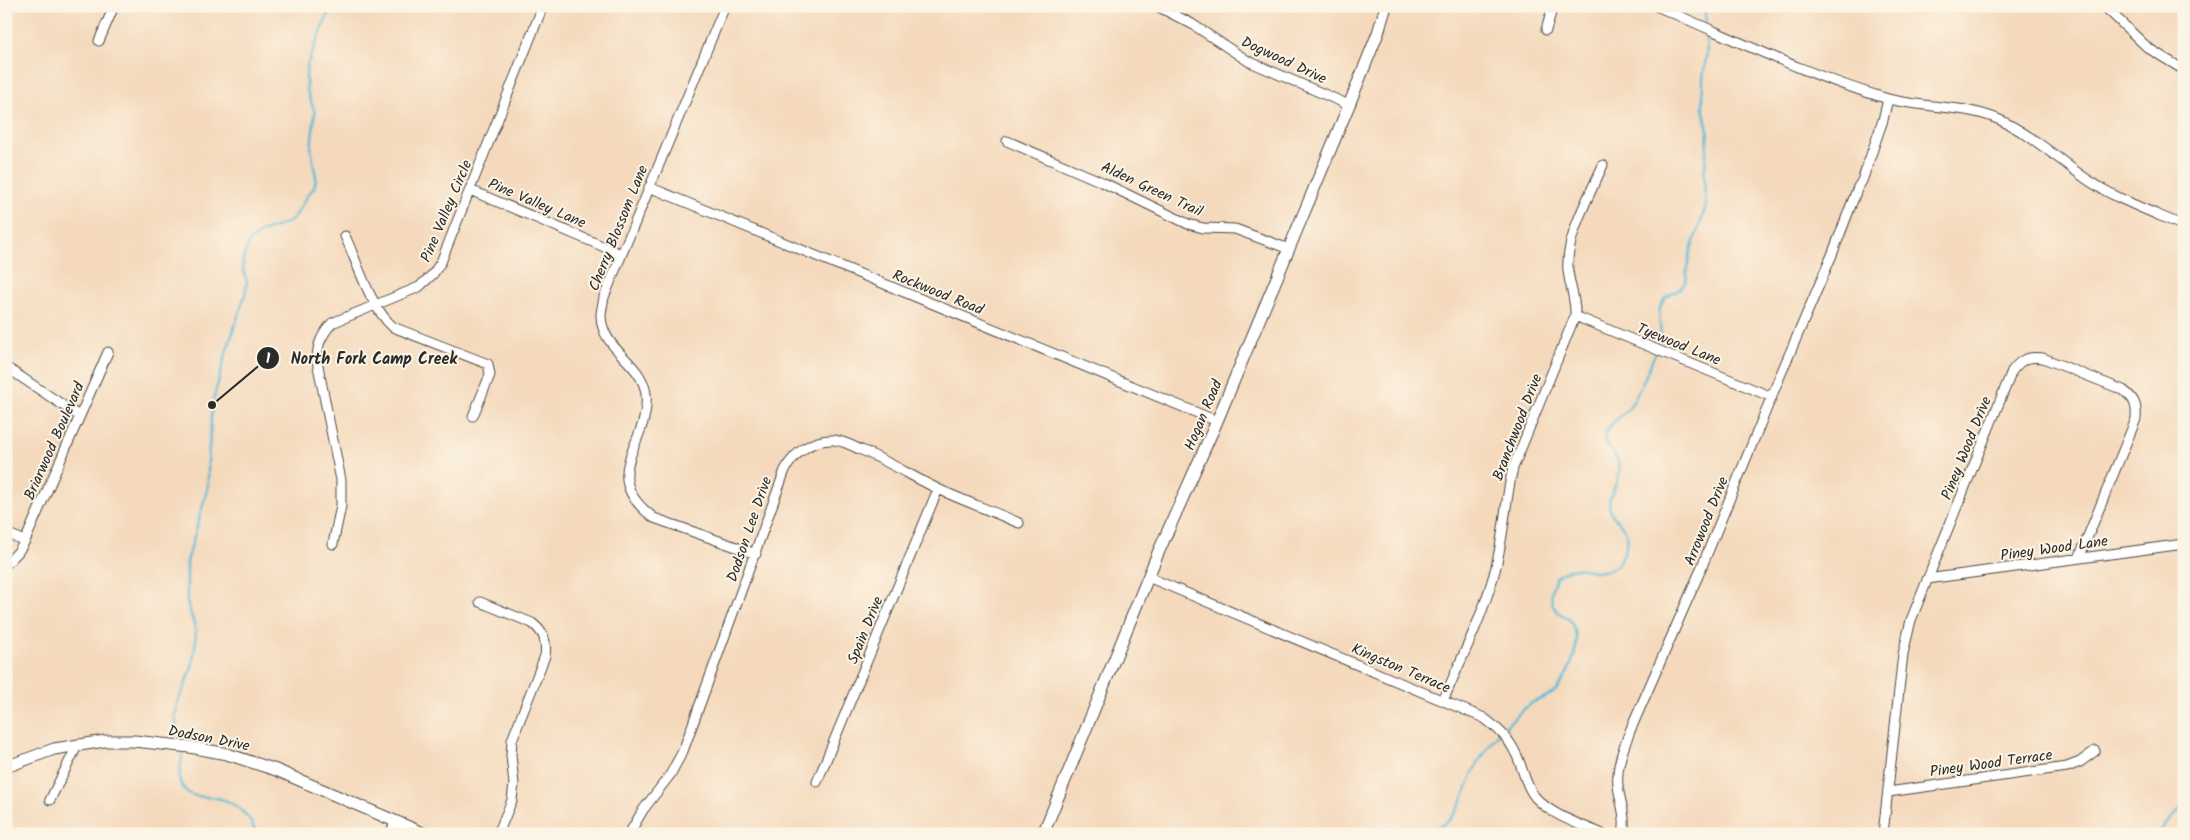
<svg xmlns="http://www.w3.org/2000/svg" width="2190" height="840" font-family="Kalam,sans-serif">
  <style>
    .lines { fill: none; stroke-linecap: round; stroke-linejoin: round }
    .stream { stroke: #57b8d5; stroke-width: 2.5 }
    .minor-casing { stroke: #494541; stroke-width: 11 }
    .tertiary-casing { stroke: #494541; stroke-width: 13 }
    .minor { stroke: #fff; stroke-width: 9 }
    .tertiary { stroke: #fff; stroke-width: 11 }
    .labels { text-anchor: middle; stroke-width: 4; stroke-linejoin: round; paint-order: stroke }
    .street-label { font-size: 15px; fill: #2b2b2b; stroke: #fcf5e5 }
    .leader { fill: none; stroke: #2b2b2b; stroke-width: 2 }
    .callout-dot { fill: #2b2b2b; stroke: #fcf5e5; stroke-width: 2 }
    .mark-label { font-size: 15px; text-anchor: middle; font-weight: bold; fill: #fff }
    .callout-label { font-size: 16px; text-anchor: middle; font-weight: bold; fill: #2b2b2b; stroke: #fcf5e5; stroke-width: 4; stroke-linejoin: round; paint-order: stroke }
  </style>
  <rect width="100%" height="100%" fill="#fcf5e5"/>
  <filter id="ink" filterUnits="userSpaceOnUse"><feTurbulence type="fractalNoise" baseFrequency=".02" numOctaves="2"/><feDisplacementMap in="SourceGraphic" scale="10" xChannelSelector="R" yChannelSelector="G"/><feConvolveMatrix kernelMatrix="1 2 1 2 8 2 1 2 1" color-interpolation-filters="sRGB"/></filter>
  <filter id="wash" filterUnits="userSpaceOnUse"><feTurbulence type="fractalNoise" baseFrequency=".0096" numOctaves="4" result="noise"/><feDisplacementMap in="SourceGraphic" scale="20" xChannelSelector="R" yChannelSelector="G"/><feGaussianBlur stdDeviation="1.12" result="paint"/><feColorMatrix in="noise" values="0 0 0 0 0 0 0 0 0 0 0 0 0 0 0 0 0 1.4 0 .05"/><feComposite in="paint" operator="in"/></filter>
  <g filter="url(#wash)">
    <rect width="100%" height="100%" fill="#f4d9bc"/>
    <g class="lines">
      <path class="stream" d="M 1704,6 L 1706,24
        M 1658,347 L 1661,337 L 1659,313 L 1661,305 L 1666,297 L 1681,288 L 1686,280 L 1689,256 L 1706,206 L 1704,180 L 1708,131 L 1703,107 L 1703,78 L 1707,51 L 1706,30
        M 1502,730 C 1511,721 1520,712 1530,704 C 1539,698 1550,698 1557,689 C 1570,672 1584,642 1571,622 C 1567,616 1560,615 1556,610 C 1548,601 1552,586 1556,577 C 1579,558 1591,578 1611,569 C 1618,566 1620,561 1623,555 C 1638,524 1610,525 1609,504 C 1609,499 1613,491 1615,486 C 1626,460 1615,460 1604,438 C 1611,418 1617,423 1628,409 C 1640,394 1647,370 1656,352
        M 181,742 L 175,718 L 177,704 L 192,667 L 196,640 L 195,627 L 187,602 L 187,562 L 208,487 L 208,462 L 212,405 L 226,353 L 245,295 L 247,282 L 243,269 L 243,259 L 249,242 L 261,232 L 289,222 L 296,215 L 309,193 L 314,188 L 316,178 L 311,148 L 315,113 L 307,91 L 306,78 L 307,65 L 329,12 L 329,6
        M 182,750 C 183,760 178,773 180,782 C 181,785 187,793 190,794 C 197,798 209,796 217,798 C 235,801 252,817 256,834
        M 1417,834 C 1425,826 1438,831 1448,821 C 1463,807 1467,784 1476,766 C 1483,755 1490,744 1498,734
        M 2158,834 L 2167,822 L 2184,807"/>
    </g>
  </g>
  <g filter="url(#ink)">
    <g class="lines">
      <defs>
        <path id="minor" d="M 725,6 L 604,297 C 603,304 601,310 601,316 C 602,351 642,361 646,394 C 651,444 595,474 654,518 L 756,554
          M 1157,6 L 1192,24 L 1248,61 L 1349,105
          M 1656,6 C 1732,38 1807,75 1885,98 C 1923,109 1964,104 2000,120 C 2032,135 2057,158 2085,178 C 2115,199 2150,211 2184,226
          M 2104,6 L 2148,48 L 2184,70
          M 1546,30 L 1553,6
          M 99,41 L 114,6
          M 1007,141 L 1102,182 L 1188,224 L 1203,228 L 1235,229 L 1289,249
          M 649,187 L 1217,421
          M 470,190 L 621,254
          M 345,236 C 358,264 370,307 393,327 L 488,364 L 490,375 L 473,416
          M 1575,316 L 1772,397
          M 9,369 L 79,416
          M 6,533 L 25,541
          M 333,544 L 341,506 L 341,480 L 317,361 C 317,345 321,336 332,323 L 419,287 L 433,274 L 441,262 L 543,6
          M 6,564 L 18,552 L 25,541 L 108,352
          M 1148,577 L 1484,718 C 1497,728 1508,737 1515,752 C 1523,766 1524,784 1535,797 C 1552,816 1580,824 1602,834
          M 1927,579 L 2184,544
          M 480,602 L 532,623 C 544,632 547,641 545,656 L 512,740 L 511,755 L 514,784 L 512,800 L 498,834
          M 1443,701 C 1460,661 1480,622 1492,581 C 1504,544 1504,505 1513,468 L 1575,316 C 1576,300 1570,287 1568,271 C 1565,237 1590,195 1603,165
          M 817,782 L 938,489
          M 1888,792 L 2067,767 L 2080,762 L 2095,751
          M 50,800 L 78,744
          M 390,834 L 396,821
          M 629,834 L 643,810 L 670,775 L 683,751 L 785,470 C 795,452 812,439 834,440 C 843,441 851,445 859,449 C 886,460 911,476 938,489 C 964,501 992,511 1019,523
          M 1623,834 C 1627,818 1620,802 1618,786 C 1616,768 1623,749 1630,731 L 1698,576 L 1780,376 L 1832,255 L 1858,187 L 1862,181 L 1883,120 L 1888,99
          M 1883,834 L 1903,654 L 1911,620 L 2012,371 C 2021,359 2028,356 2043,358 L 2123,390 C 2135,399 2137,405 2136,419 L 2079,558"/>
        <path id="tertiary" d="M 6,767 L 54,749 L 105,741 L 134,741 L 190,747 L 227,754 L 276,770 L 425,834
          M 1043,834 L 1158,553 L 1217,421 L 1349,105 L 1378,33 L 1386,6"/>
      </defs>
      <use href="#minor" class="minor-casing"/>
      <use href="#tertiary" class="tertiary-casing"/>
      <use href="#minor" class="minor"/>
      <use href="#tertiary" class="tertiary"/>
    </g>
  </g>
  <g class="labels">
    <g class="street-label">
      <text transform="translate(1284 60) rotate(25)" y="5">Dogwood Drive</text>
      <text transform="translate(1152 189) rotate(25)" y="5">Alden Green Trail</text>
      <text transform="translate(537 203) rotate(23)" y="5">Pine Valley Lane</text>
      <text transform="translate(446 211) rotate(-67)" y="5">Pine Valley Circle</text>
      <text transform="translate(618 228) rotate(-68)" y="5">Cherry Blossom Lane</text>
      <text transform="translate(938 292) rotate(22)" y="5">Rockwood Road</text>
      <text transform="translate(1679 344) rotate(22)" y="5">Tyewood Lane</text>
      <text transform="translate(1203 415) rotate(-67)" y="5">Hogan Road</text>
      <text transform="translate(1517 427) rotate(-69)" y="5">Branchwood Drive</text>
      <text transform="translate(54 441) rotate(-66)" y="5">Briarwood Boulevard</text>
      <text transform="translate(1966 448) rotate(-68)" y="5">Piney Wood Drive</text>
      <text transform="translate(1706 521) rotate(-68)" y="5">Arrowood Drive</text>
      <text transform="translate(749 529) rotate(-71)" y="5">Dodson Lee Drive</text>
      <text transform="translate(2054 548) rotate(-8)" y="5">Piney Wood Lane</text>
      <text transform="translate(865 630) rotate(-68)" y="5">Spain Drive</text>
      <text transform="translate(1401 668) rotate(23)" y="5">Kingston Terrace</text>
      <text transform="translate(209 738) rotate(11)" y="5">Dodson Drive</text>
      <text transform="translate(1991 763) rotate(-8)" y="5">Piney Wood Terrace</text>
    </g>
  </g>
  <path class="leader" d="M212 405L268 358"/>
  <g class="callout-dot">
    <circle cx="212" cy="405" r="5"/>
    <circle cx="268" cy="358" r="12"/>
  </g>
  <g class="mark-label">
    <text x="268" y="363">1</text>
  </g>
  <g class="callout-label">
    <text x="374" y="364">North Fork Camp Creek</text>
  </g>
  <rect width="2190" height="840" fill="none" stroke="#fcf5e5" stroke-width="25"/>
</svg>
